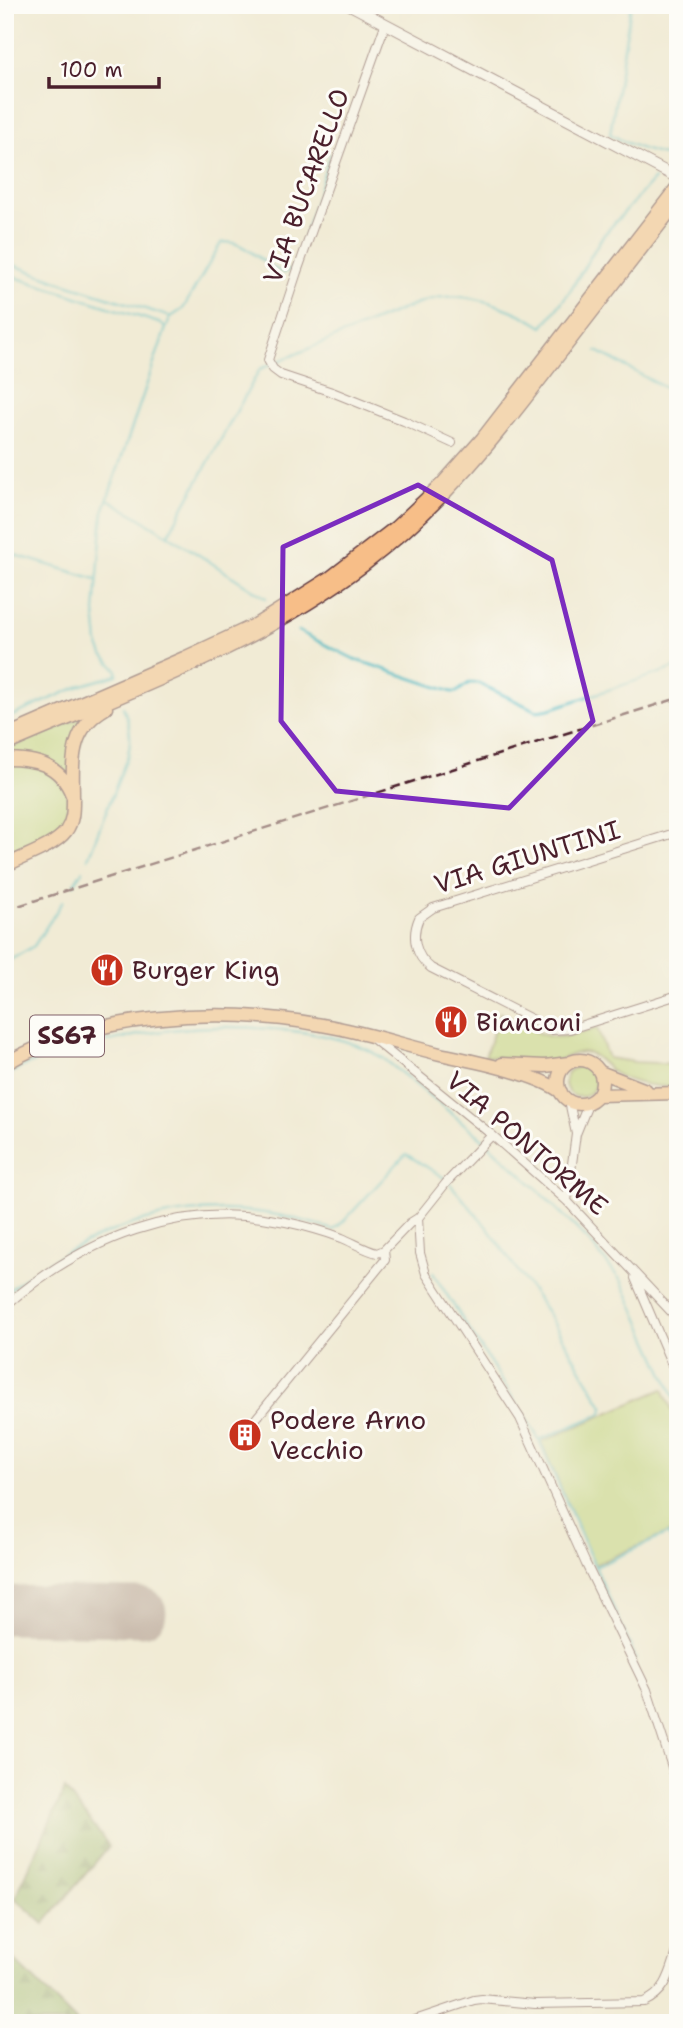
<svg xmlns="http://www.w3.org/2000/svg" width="683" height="2028" font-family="'Shantell Sans',sans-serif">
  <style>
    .grass { fill: #bed67b; stroke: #847a53; stroke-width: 2 }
    .forest { fill: url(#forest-firs); stroke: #706b4b; stroke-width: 2 }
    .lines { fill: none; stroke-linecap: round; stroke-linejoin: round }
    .stream { stroke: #4cbac4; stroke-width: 2.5 }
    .runway { stroke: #9e8580; stroke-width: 49 }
    .minor-casing { stroke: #633e44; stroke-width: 10 }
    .tertiary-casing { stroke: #633e44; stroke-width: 12 }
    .primary-casing { stroke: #633e44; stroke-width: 15 }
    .trunk-casing { stroke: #633e44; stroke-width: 15 }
    .minor { stroke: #fff; stroke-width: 8 }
    .tertiary { stroke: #fff; stroke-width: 10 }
    .primary { stroke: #f7be88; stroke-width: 12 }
    .trunk { stroke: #f7be88; stroke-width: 12 }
    .rail { stroke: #4a1f2b; stroke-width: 2.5; stroke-dasharray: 10 5; stroke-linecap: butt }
    .marked { fill: none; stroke: #7b2cbf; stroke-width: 5; stroke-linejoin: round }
    .labels { text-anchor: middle; stroke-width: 6; stroke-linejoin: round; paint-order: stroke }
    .shield { fill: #fdfcf7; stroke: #806168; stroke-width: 2 }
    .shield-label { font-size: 24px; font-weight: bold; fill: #4a1f2b }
    .street-label { font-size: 26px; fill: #4a1f2b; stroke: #fdfcf7 }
    .poi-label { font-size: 26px; fill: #4a1f2b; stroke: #fdfcf7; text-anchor: start }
  </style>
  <defs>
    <pattern id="forest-firs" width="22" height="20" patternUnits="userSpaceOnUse" patternTransform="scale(1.75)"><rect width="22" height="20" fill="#96b76b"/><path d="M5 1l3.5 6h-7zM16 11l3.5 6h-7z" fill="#7c9458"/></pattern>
  </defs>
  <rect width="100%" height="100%" fill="#fdfcf7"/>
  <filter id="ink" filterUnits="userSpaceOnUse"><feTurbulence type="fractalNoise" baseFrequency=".0143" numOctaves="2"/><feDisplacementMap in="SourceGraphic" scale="14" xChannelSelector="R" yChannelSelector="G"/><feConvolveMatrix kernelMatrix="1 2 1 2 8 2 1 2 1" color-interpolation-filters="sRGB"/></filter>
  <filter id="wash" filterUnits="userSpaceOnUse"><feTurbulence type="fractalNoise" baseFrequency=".00686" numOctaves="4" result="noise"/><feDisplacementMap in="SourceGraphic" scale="28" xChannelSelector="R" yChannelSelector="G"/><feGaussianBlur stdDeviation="1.57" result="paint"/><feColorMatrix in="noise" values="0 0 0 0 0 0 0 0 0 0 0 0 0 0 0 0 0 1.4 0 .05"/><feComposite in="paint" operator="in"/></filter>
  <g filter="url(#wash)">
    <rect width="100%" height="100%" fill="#f1ebd5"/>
    <path class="grass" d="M 89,714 L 71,777 L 5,756 L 5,750 Z
      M 5,762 L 46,768 L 67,791 C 68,802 69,815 64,825 C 55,841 22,853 5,858 Z
      M 500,1013 C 544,1036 548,1045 597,1028 L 608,1058 L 635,1062 L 678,1064 L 678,1087 C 655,1087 628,1084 610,1070 C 603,1064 598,1056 588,1053 C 577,1050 567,1058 556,1060 C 534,1065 508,1058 485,1056 Z
      M565 1082a15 15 0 1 1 30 0a15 15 0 1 1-30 0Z
      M 663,1389 L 678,1424 L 678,1529 L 594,1565 L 541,1442 Z"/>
    <path class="forest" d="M 65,1789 L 109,1846 L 44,1924 L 15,1898 Z
      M 5,1951 L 78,2023 L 5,2023 Z"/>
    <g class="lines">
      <path class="stream" d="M 631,5 L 610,134 C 632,147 653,154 678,158
        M 5,262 L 63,283 L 171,317
        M 5,274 L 162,324 L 166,328
        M 597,351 L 678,395
        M 108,499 L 168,535 L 266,598
        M 168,535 L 260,369 L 418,303 C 427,300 436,297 445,297 C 476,294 517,310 543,327 L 570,291 L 602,237 L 654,179
        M 5,552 L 96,579
        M 298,631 L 354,659 L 452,692 L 457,692 L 469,683 L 478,683 L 537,711 L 550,709 L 678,667
        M 5,719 L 82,685 L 117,675 L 117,670 L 103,655 L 98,643 L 95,612 L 103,512 L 166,328 L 171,317 L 183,309 L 221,243 C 244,237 263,267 284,273 L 291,269 L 296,263 L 330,154
        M 88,858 L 128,755 C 132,738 130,724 123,707
        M 74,884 L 83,870
        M 5,963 L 34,946 L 63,901
        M 5,1078 C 21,1063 49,1058 69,1052 C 139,1031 197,1023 270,1029 C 309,1032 349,1037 383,1058 L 483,1139 L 536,1188 L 587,1239 L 622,1282 L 678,1405
        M 433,1273 L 536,1434 L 636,1659
        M 5,1293 C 105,1216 211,1187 333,1230 L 344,1221 L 406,1154 L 446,1179 L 487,1227 L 547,1312 L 604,1408 L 601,1414 L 539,1440
        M 595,1567 L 668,1534 L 678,1552"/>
      <path class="runway" d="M 5,1610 L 142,1612"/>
    </g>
  </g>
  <g filter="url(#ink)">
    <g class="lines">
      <defs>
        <path id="minor" d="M 385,25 L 297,272 L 268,360 L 273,369 L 281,375 L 332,392 L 404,421 L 452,443
          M 678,832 L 433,908 L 419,918 C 411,936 415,956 431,968 L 553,1030 L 570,1029 L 678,995
          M 372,1038 L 492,1135 L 567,1201 L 678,1319
          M 569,1101 L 576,1134
          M 567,1201 L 576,1134 L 589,1102
          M 418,1218 L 420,1253 L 426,1274 L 520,1418 L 586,1564 L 647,1690 L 673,1770 L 678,1794
          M 635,1278 L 672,1365 L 678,1363
          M 5,1306 C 84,1238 181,1199 286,1222 C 305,1226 324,1231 342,1238 C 354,1243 365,1250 377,1253 L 384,1250 L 410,1223 L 418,1218 L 446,1183 L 492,1135
          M 672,1365 L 678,1378
          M 254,1421 L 385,1260 L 384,1250
          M 406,2023 L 474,2000 L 482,1999 L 535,2004 L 644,2002 C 668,1991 670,1972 678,1949"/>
        <path id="tertiary" d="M 350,5 L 678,178"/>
        <path id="primary" d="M558 1082a22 22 0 1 1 44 0a22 22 0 1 1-44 0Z
          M 5,1064 C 91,1013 219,1007 316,1024 C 357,1030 399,1044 440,1054 C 472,1061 536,1073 561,1092
          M 502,1064 L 545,1066 L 569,1063
          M 600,1072 L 646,1090
          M 598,1095 L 678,1093"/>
        <path id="trunk" d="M 5,736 L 184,658 L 255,625 L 331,577 L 396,527 L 442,484 L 482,439 L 678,186
          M 5,745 C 128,692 257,646 364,565 C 444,504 498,435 558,356 C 598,304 638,253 678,201
          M 5,759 C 36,759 60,764 72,795
          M 5,866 C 23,856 54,847 66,831 C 73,821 73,811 73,800 C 73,762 68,730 106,708"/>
      </defs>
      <use href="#minor" class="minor-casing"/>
      <use href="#tertiary" class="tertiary-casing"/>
      <use href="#primary" class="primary-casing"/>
      <use href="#trunk" class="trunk-casing"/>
      <use href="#minor" class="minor"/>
      <use href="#tertiary" class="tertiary"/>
      <use href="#primary" class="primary"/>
      <use href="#trunk" class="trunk"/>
      <path class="rail" d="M 5,910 L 678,698"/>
    </g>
  </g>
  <path d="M0 0H683V2028H0ZM 418,485 L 552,560 L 593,721 L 509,808 L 336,791 L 281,721 L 283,547 Z" fill="#f1ebd5" fill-opacity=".55" fill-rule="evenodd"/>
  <path class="marked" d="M 418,485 L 552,560 L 593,721 L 509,808 L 336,791 L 281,721 L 283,547 Z"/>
  <defs>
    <symbol id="restaurant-disc" viewBox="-11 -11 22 22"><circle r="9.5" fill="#c8321e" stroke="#fdfcf7"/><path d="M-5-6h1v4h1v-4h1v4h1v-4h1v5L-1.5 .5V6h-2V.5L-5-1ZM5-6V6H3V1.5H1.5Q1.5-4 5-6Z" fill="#fff"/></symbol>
    <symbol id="building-disc" viewBox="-11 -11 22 22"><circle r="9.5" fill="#c8321e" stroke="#fdfcf7"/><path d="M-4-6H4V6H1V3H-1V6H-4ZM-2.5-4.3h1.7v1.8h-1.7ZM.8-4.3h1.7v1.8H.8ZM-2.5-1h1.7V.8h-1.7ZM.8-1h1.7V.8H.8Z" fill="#fff"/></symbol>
  </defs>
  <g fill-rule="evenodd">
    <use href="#restaurant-disc" x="88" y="951" width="38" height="38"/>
    <use href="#restaurant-disc" x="432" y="1003" width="38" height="38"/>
    <use href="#building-disc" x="226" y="1416" width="38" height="38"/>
  </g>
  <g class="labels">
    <rect class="shield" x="30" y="1015.5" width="74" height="41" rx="5"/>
    <g class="shield-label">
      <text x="67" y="1044">SS67</text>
    </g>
    <g class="street-label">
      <text transform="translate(306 186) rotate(-70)" y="9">VIA BUCARELLO</text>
      <text transform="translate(527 857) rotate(-17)" y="9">VIA GIUNTINI</text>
      <text transform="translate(527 1143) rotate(41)" y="9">VIA PONTORME</text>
    </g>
    <g class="poi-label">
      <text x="132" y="979">Burger King</text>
      <text x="476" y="1031">Bianconi</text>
      <text x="270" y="1429">Podere Arno<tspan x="270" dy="30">Vecchio</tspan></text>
    </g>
  </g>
  <rect width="683" height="2028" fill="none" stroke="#fdfcf7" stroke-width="28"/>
  <path d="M49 77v10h110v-10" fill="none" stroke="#4a1f2b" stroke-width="3.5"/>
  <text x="60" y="77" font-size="21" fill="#4a1f2b" stroke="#fdfcf7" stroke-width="5" paint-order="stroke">100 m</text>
</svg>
